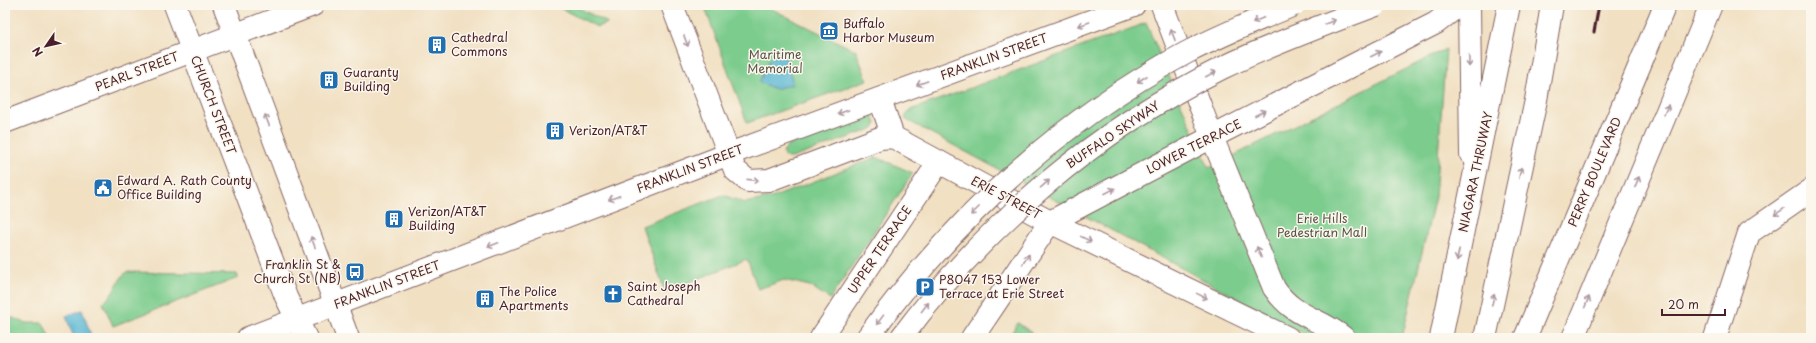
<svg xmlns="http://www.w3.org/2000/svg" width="1816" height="343" font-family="'Playpen Sans',sans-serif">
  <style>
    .green { fill: #7bcc8d; stroke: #62765c }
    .water { fill: #55b5d3; stroke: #506a7f }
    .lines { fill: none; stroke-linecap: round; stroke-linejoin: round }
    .street-casing { stroke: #846360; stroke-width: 24 }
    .secondary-casing { stroke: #846360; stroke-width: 24 }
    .highway-casing { stroke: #846360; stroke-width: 24 }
    .street { stroke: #fff; stroke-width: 22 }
    .secondary { stroke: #fff; stroke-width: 22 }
    .highway { stroke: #fff; stroke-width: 22 }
    .rail { stroke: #4a1f2b; stroke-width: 3 }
    .highway-bridge-casing { stroke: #846360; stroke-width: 24; stroke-linecap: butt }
    .highway-bridge { stroke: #fff; stroke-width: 22 }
    .oneway { stroke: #ae9aa0 }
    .labels { text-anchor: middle; stroke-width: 3; stroke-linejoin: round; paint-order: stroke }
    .poi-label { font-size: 12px; fill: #4a1f2b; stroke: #fbf7ec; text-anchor: start }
    .park-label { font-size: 12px; fill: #595348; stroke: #fbf7ec }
    .street-label { font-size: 12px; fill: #4a1f2b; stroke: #fbf7ec }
  </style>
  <rect width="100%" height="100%" fill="#fbf7ec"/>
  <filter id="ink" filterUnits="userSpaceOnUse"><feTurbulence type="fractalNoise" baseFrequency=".025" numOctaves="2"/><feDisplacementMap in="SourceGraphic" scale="8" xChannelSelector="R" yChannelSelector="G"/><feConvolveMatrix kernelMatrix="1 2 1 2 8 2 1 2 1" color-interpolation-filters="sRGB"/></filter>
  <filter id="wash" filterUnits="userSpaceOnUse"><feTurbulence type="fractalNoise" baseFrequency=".012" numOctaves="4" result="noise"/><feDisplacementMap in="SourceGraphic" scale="16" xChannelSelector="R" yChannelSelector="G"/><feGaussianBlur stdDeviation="0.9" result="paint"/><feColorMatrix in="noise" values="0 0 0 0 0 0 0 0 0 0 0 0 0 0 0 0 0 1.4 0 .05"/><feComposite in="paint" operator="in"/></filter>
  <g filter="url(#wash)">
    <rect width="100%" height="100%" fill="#f1e0c2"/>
    <path class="green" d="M 554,5 L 573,5 L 608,23 L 597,27 Z
      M 704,5 L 764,5 L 856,51 L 867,80 L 747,123 Z
      M 1146,23 L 1209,168 L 1446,49 L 1435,197 L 1402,338 L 1311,338 L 905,119 L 908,111 Z
      M 872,115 L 876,123 L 875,127 L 872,129 L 792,158 C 787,158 784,158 783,153 L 787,146 Z
      M 876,157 L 913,173 L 830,299 L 810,286 L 784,280 L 758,289 L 747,259 L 665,292 L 642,226 L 723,195 L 745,203 L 774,197 Z
      M 127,272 L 237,274 L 238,278 L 113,326 L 103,303 C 116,294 116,280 127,272 Z
      M 10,317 L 26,323 L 43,323 L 50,338 L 5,338 L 5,322 Z
      M 1018,323 L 1032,333 L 1032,338 L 1008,338 Z"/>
    <path class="water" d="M 785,54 L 793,84 L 775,89 L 759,82 L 770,59 Z
      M 82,310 L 92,338 L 74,338 L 66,316 Z"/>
  </g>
  <g filter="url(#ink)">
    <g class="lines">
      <defs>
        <path id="street" d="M 821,338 L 939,162
          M 1525,338 L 1665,5
          M 1715,338 L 1749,233 L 1811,190"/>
        <path id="secondary" d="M 672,5 L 735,170 L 748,181 L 769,180 L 880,138 L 893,137 L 1050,222 L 1288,338
          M 1162,5 L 1212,137 L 1274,288 C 1294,318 1319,317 1344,338
          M 880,99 L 893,137
          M 5,122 L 313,5
          M 248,338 L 729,154 L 1134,5
          M 972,338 L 1050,222 L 1212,137 L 1436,23 L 1459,5"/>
        <path id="highway" d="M 175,5 L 286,297 L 306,338
          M 224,5 L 348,338
          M 1469,5 L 1471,154
          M 1441,338 L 1509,5
          M 1485,338 L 1536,100 L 1552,5
          M 1573,338 L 1711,5"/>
      </defs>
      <use href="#street" class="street-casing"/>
      <use href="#secondary" class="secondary-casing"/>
      <use href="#highway" class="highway-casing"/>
      <use href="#street" class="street"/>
      <use href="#secondary" class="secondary"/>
      <use href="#highway" class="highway"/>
      <path class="rail" d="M 1594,32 L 1599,5"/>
      <defs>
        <path id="highway-bridge" d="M 867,338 C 952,221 1059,121 1186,53 C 1221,35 1257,20 1294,5
          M 901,338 C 985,225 1095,131 1222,68 C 1272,44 1324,25 1376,5"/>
      </defs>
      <use href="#highway-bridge" class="highway-bridge-casing"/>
      <use href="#highway-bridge" class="highway-bridge"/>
    </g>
    <defs><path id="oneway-shaft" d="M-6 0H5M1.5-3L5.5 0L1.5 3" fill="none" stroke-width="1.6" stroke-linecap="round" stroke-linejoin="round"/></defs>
    <g class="oneway">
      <use href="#oneway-shaft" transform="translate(1258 20) rotate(157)"/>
      <use href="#oneway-shaft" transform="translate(1330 22) rotate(-21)"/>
      <use href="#oneway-shaft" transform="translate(1084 24) rotate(160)"/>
      <use href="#oneway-shaft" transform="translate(1173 35) rotate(-111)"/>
      <use href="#oneway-shaft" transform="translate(686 41) rotate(69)"/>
      <use href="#oneway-shaft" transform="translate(1376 54) rotate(-27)"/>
      <use href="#oneway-shaft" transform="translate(1469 61) rotate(89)"/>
      <use href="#oneway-shaft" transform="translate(1211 74) rotate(-28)"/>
      <use href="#oneway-shaft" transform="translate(1142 79) rotate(147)"/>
      <use href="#oneway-shaft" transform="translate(922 83) rotate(160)"/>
      <use href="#oneway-shaft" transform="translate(1666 110) rotate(-67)"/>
      <use href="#oneway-shaft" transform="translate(843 112) rotate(160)"/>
      <use href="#oneway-shaft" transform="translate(1260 113) rotate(-27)"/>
      <use href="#oneway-shaft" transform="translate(267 120) rotate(-111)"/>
      <use href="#oneway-shaft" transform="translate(1520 173) rotate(-78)"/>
      <use href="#oneway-shaft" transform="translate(753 180) rotate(6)"/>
      <use href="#oneway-shaft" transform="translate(1637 182) rotate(-68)"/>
      <use href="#oneway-shaft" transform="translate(1045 184) rotate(-41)"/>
      <use href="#oneway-shaft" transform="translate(1110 191) rotate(-28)"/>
      <use href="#oneway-shaft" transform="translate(614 198) rotate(159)"/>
      <use href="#oneway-shaft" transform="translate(975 211) rotate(135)"/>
      <use href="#oneway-shaft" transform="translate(1779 212) rotate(145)"/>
      <use href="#oneway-shaft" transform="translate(1086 239) rotate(26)"/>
      <use href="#oneway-shaft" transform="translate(313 242) rotate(-111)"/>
      <use href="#oneway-shaft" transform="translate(493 245) rotate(159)"/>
      <use href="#oneway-shaft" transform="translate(1259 252) rotate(-112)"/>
      <use href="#oneway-shaft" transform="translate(1458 255) rotate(102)"/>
      <use href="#oneway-shaft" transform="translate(1026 259) rotate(-56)"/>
      <use href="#oneway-shaft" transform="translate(1202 296) rotate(26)"/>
      <use href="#oneway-shaft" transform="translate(1493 300) rotate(-78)"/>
      <use href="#oneway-shaft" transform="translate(1587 302) rotate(-68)"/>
      <use href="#oneway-shaft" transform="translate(925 307) rotate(-52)"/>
      <use href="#oneway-shaft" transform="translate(880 320) rotate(126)"/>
    </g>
  </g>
  <defs>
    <symbol id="museum-square" viewBox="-11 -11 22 22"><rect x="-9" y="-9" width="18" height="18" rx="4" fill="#1f6fb2" stroke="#fbf7ec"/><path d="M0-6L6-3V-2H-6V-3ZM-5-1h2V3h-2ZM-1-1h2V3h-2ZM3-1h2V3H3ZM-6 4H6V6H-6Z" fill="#fff"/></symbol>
    <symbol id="building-square" viewBox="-11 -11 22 22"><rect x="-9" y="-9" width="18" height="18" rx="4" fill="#1f6fb2" stroke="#fbf7ec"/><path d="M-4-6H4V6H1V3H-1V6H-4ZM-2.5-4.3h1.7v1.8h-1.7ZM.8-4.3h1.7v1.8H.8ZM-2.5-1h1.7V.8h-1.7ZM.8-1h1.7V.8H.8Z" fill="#fff"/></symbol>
    <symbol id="civic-square" viewBox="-11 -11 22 22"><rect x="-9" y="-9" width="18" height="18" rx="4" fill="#1f6fb2" stroke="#fbf7ec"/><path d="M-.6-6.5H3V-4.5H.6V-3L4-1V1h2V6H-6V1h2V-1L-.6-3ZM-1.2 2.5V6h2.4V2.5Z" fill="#fff"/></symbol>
    <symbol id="bus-square" viewBox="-11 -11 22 22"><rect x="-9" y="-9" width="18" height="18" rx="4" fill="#1f6fb2" stroke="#fbf7ec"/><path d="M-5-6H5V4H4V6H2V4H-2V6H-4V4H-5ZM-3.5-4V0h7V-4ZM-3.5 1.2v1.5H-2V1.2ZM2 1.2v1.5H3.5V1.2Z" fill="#fff"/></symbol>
    <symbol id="parking-square" viewBox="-11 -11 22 22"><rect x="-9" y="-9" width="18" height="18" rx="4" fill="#1f6fb2" stroke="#fbf7ec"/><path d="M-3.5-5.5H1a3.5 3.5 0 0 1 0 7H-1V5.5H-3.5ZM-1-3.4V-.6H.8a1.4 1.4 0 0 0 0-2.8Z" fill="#fff"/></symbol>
    <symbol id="church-square" viewBox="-11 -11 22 22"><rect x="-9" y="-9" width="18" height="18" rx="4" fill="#1f6fb2" stroke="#fbf7ec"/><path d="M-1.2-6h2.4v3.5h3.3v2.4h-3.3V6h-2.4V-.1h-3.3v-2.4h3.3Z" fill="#fff"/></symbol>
  </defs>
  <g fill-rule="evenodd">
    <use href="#museum-square" x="818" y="20" width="22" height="22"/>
    <use href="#building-square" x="426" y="34" width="22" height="22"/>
    <use href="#building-square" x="318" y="69" width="22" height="22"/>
    <use href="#building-square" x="544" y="120" width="22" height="22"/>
    <use href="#civic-square" x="92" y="177" width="22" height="22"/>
    <use href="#building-square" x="383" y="208" width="22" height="22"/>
    <use href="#bus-square" x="344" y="261" width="22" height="22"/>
    <use href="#parking-square" x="914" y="276" width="22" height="22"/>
    <use href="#church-square" x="602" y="283" width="22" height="22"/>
    <use href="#building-square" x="474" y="288" width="22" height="22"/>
  </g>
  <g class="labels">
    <g class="poi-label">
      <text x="843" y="28">Buffalo<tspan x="843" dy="14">Harbor Museum</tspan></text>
      <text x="451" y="42">Cathedral<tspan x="451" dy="14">Commons</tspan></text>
      <text x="343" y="77">Guaranty<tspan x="343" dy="14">Building</tspan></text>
      <text x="569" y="135">Verizon/AT&amp;T</text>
      <text x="117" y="185">Edward A. Rath County<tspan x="117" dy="14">Office Building</tspan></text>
      <text x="408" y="216">Verizon/AT&amp;T<tspan x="408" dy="14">Building</tspan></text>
      <text x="341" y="269" text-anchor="end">Franklin St &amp;<tspan x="341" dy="14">Church St (NB)</tspan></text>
      <text x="939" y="284">P8047 153 Lower<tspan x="939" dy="14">Terrace at Erie Street</tspan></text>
      <text x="627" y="291">Saint Joseph<tspan x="627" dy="14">Cathedral</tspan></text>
      <text x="499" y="296">The Police<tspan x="499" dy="14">Apartments</tspan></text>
    </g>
    <g class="park-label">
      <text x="775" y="59">Maritime<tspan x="775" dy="14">Memorial</tspan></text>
      <text x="1322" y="223">Erie Hills<tspan x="1322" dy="14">Pedestrian Mall</tspan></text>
    </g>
    <g class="street-label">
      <text transform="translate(994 57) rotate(-20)" y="4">FRANKLIN STREET</text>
      <text transform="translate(137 72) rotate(-21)" y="4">PEARL STREET</text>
      <text transform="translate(213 105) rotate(69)" y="4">CHURCH STREET</text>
      <text transform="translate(1113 135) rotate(-34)" y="4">BUFFALO SKYWAY</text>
      <text transform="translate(1194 147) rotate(-27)" y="4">LOWER TERRACE</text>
      <text transform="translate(690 169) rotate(-21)" y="4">FRANKLIN STREET</text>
      <text transform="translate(1476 172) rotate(-78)" y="4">NIAGARA THRUWAY</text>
      <text transform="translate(1595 172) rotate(-67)" y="4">PERRY BOULEVARD</text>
      <text transform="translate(1006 198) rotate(28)" y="4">ERIE STREET</text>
      <text transform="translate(880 250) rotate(-56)" y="4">UPPER TERRACE</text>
      <text transform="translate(387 285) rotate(-21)" y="4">FRANKLIN STREET</text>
    </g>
  </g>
  <rect width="1816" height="343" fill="none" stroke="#fbf7ec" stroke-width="20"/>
  <g transform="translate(46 46) rotate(236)" stroke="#fbf7ec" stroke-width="3" paint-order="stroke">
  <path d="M0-3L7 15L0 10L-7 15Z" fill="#4a1f2b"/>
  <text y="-6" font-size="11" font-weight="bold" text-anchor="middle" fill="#4a1f2b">N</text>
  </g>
  <path d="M1662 309v6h63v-6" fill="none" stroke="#4a1f2b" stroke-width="2"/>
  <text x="1668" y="309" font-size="12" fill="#4a1f2b" stroke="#fbf7ec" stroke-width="3" paint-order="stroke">20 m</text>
</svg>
